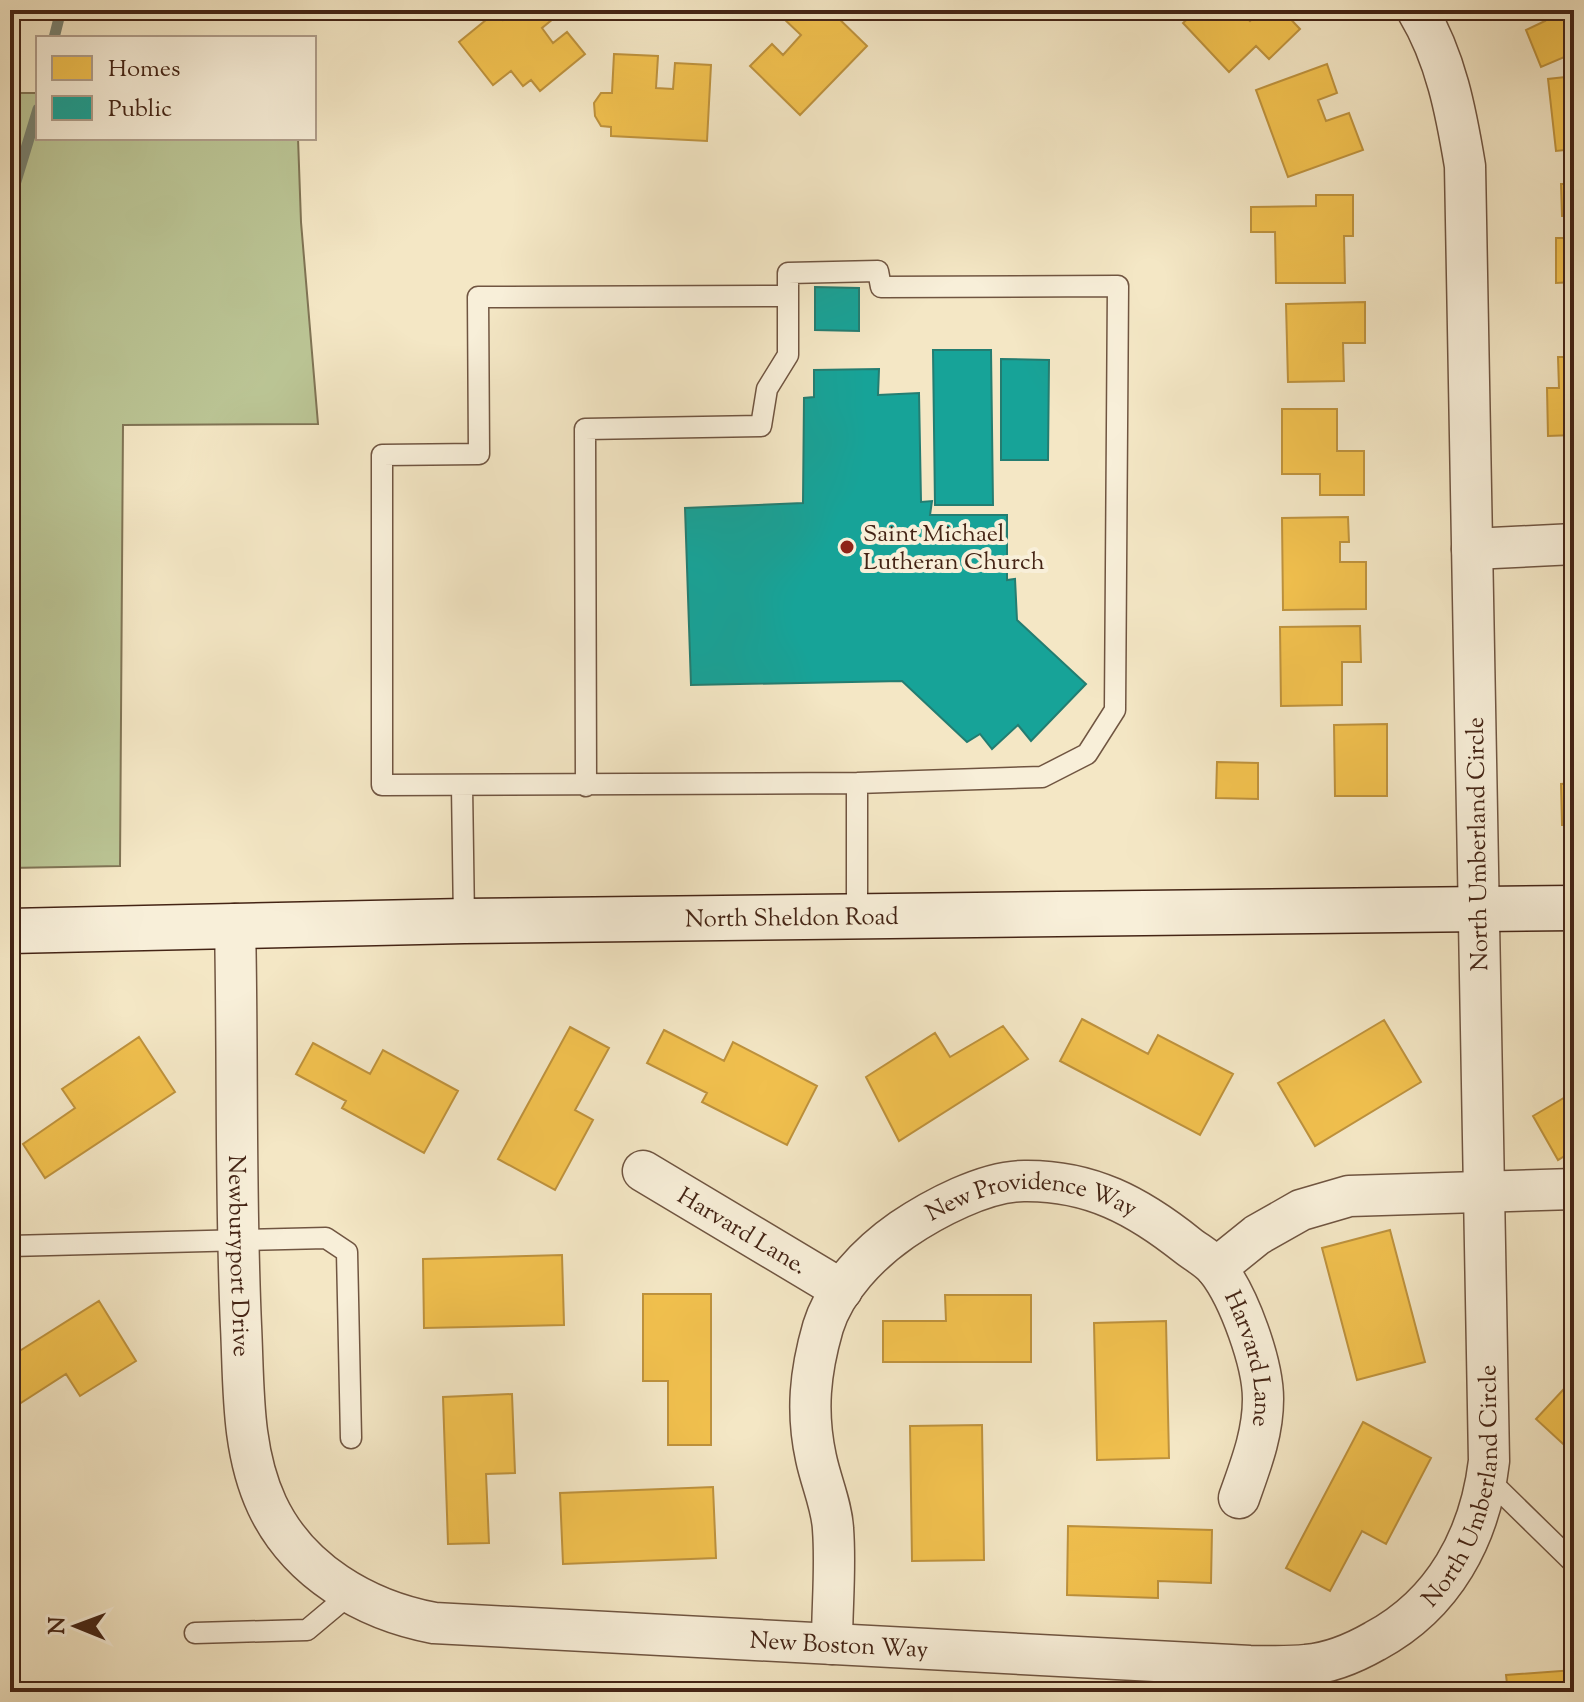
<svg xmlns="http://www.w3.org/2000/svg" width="1584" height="1702" font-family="'Sorts Mill Goudy',serif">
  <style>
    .green { fill: #bbc595; stroke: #807455; stroke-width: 2 }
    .homes { fill: #f2c14e; stroke: #be923d; stroke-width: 2 }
    .public { fill: #17a398; stroke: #247d71; stroke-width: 2 }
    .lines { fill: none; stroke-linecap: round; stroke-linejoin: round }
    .stream { stroke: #798271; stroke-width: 11 }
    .lane-casing { stroke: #705541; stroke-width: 23 }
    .street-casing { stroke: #705541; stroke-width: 43 }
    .secondary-casing { stroke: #442415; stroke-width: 47 }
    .lane { stroke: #f8efd9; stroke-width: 20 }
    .street { stroke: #f8efd9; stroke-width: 40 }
    .secondary { stroke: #f8efd9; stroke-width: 44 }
    .poi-dot { fill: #8f2418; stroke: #f8efd9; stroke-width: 3 }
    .labels { text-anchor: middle; stroke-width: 8; stroke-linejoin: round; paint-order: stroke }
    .poi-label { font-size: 24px; fill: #442415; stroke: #f8efd9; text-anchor: start }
    .street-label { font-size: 24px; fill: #442415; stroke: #f8efd9 }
  </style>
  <rect width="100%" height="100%" fill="#f4e7c5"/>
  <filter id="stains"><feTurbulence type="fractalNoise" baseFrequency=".0025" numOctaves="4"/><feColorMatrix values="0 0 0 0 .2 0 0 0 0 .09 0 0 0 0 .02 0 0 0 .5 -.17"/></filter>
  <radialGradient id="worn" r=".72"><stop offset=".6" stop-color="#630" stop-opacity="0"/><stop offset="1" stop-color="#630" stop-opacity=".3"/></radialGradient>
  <path class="green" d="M 10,93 L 38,93 L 38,138 L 298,138 L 301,222 L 318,424 L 123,425 L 120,866 L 10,868 Z"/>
  <path class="homes" d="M 511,10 L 564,10 L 542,28 L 553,43 L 567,32 L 585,54 L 540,91 L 531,80 L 523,86 L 511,71 L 493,85 L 459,42 L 497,11 L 503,20 L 512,12 Z
    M 791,10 L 830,10 L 867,46 L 800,115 L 750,66 L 772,44 L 783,55 L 801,35 L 783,18 Z
    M 1197,10 L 1239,10 L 1250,21 L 1261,10 L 1282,10 L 1300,29 L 1269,59 L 1256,46 L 1229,72 L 1183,23 Z
    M 1540,10 L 1574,10 L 1574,38 L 1571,40 L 1574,53 L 1541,67 L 1526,30 L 1545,21 Z
    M 614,54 L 658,56 L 656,88 L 673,89 L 675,63 L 711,65 L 707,141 L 611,136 L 611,127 L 601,126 L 595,116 L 594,103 L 601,93 L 612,93 Z
    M 1327,64 L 1337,93 L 1318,100 L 1326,121 L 1349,113 L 1363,150 L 1288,177 L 1256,90 Z
    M 1574,76 L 1574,149 L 1556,151 L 1548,79 Z
    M 1561,184 L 1574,184 L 1574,216 L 1562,216 Z
    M 1316,195 L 1353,195 L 1353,236 L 1344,236 L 1345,283 L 1276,283 L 1275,232 L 1251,232 L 1251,207 L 1316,206 Z
    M 1556,238 L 1574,238 L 1574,282 L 1556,283 Z
    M 1365,302 L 1365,343 L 1343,343 L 1344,381 L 1288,382 L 1286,304 Z
    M 1558,357 L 1574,357 L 1574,435 L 1548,436 L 1547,388 L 1559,388 Z
    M 1282,409 L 1337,409 L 1337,451 L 1364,451 L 1364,495 L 1320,495 L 1320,474 L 1282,474 Z
    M 1348,517 L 1349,542 L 1340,542 L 1340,562 L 1366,562 L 1366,609 L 1283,610 L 1282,518 Z
    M 1360,626 L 1361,662 L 1342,662 L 1342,705 L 1281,706 L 1280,627 Z
    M 1569,677 L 1574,677 L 1574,738 L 1571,739 Z
    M 1387,724 L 1387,796 L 1335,796 L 1334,725 Z
    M 1217,762 L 1258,763 L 1258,799 L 1216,798 Z
    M 1574,783 L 1574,825 L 1562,825 L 1561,784 Z
    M 1082,1019 L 1148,1054 L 1158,1035 L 1233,1074 L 1200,1135 L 1060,1061 Z
    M 1384,1020 L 1421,1082 L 1315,1146 L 1278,1083 Z
    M 1003,1026 L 1028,1059 L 899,1141 L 866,1077 L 935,1033 L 950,1057 Z
    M 570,1027 L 609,1048 L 575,1110 L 593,1120 L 555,1190 L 498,1159 Z
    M 664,1030 L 724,1061 L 733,1042 L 817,1086 L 787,1145 L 702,1102 L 707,1093 L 647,1063 Z
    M 139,1037 L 175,1092 L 45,1178 L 23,1144 L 75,1108 L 62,1089 Z
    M 313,1043 L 370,1074 L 383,1050 L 458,1091 L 424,1153 L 342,1108 L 346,1101 L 296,1074 Z
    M 1574,1092 L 1574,1150 L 1558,1160 L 1533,1116 Z
    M 1390,1230 L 1425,1362 L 1357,1380 L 1322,1248 Z
    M 562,1255 L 564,1325 L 424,1328 L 423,1259 Z
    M 643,1294 L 711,1294 L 711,1445 L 668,1445 L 668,1381 L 643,1381 Z
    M 945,1295 L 1031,1295 L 1031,1362 L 883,1362 L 883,1321 L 946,1321 Z
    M 99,1301 L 136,1361 L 80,1396 L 66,1374 L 10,1410 L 10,1357 Z
    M 1166,1321 L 1169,1458 L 1097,1460 L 1094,1323 Z
    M 1574,1378 L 1574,1454 L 1536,1419 Z
    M 512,1394 L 515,1473 L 486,1474 L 489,1543 L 448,1544 L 443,1397 Z
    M 1363,1422 L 1431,1458 L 1386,1544 L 1362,1531 L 1330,1591 L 1286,1568 Z
    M 982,1425 L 984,1560 L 912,1561 L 910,1426 Z
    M 713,1487 L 716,1558 L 563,1564 L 560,1493 Z
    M 1068,1526 L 1212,1530 L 1211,1583 L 1158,1581 L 1158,1598 L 1067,1595 Z
    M 1574,1670 L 1574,1692 L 1508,1692 L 1506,1675 Z"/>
  <path class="public" d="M 815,287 L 859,288 L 859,331 L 815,330 Z
    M 933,350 L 991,350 L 993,505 L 935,505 Z
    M 1001,359 L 1049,360 L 1048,460 L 1001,460 Z
    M 879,369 L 878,395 L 919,393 L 921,502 L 932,501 L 930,515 L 1007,515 L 1007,580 L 1015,579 L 1017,620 L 1086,684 L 1031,741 L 1018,725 L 992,749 L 980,734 L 967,742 L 902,681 L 691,685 L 685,508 L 803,503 L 804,398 L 814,397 L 814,370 Z"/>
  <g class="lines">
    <path class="stream" d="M 54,38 L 61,10
      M 10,201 L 38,109"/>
    <defs>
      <path id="lane" d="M 857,783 L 857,917
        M 462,786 L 464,921
        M 586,786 L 585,429 L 761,426 L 767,389 L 788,355 L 788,273 L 878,271 L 881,287 L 1118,286 L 1115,710 L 1087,754 L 1042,777 L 857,783 L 382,785 L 382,455 L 479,454 L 478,297 L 788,296
        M 10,1246 L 326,1238 L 347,1252 L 351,1438
        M 1487,1478 L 1574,1563
        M 195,1633 L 307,1630 L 350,1594"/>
      <g id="street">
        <path d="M 1472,549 L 1574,544"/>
        <path id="s1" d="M 235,924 C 238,1058 235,1192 241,1326 C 244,1386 241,1449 267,1505 C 298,1571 365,1610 434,1623 L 1250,1666 C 1269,1666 1288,1667 1306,1665 C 1330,1663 1354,1653 1375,1641 C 1444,1604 1480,1537 1489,1461 L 1465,166 C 1456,112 1446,58 1417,10"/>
        <path id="s2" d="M 643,1171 L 842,1290"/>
        <path d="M 1216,1268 L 1257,1235 L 1301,1210 L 1349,1196 L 1574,1189"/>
        <path id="s3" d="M 832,1644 C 832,1606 836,1567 833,1529 C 832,1506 821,1482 816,1458 C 806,1412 810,1372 823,1327 C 835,1288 869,1253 902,1230 C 933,1209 985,1181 1024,1181 C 1090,1180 1138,1206 1188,1246 C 1197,1253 1210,1260 1217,1269 C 1239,1297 1263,1363 1263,1399 C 1263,1434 1251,1464 1239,1498"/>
      </g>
      <g id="secondary">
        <path id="s4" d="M 10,931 L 464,921 L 1574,908"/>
      </g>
    </defs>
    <use href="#lane" class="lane-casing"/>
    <use href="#street" class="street-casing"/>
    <use href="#secondary" class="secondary-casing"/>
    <use href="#lane" class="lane"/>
    <use href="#street" class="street"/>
    <use href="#secondary" class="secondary"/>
  </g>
  <circle class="poi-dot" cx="847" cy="547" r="8"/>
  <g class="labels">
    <g class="poi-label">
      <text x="863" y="541">Saint Michael<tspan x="863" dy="28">Lutheran Church</tspan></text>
    </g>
    <g class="street-label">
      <text transform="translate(1477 844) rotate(-91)" y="8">North Umberland Circle</text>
      <text dy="8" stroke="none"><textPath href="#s4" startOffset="782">North Sheldon Road</textPath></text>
      <text dy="8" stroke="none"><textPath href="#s3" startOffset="588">New Providence Way</textPath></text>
      <text dy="8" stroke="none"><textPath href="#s2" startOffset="116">Harvard Lane.</textPath></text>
      <text dy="8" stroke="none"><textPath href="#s1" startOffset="332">Newburyport Drive</textPath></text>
      <text dy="8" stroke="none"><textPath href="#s3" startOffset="896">Harvard Lane</textPath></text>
      <text dy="8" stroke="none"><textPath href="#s1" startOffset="1934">North Umberland Circle</textPath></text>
      <text dy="8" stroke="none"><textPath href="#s1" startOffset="1202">New Boston Way</textPath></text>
    </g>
  </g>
  <rect width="1584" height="1702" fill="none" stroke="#f4e7c5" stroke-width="40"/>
  <rect x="12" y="12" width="1560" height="1678" fill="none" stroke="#442415" stroke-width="4"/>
  <rect x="20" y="20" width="1544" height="1662" fill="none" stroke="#442415" stroke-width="2"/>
  <rect x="36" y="36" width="280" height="104" fill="#f8efd9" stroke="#b09e8b" stroke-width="2"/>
  <rect x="52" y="56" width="40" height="24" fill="#f2c14e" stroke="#b09e8b" stroke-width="2"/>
  <text x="108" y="76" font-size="24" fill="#442415">Homes</text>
  <rect x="52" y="96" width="40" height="24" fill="#17a398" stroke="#b09e8b" stroke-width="2"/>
  <text x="108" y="116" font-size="24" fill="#442415">Public</text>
  <g transform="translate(76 1626) rotate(271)" stroke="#f8efd9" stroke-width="6" paint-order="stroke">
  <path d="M0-6L14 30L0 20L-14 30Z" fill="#442415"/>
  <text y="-12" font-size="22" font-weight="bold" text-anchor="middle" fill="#442415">N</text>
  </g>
  <rect width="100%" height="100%" filter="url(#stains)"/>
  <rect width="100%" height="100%" fill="url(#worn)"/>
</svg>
